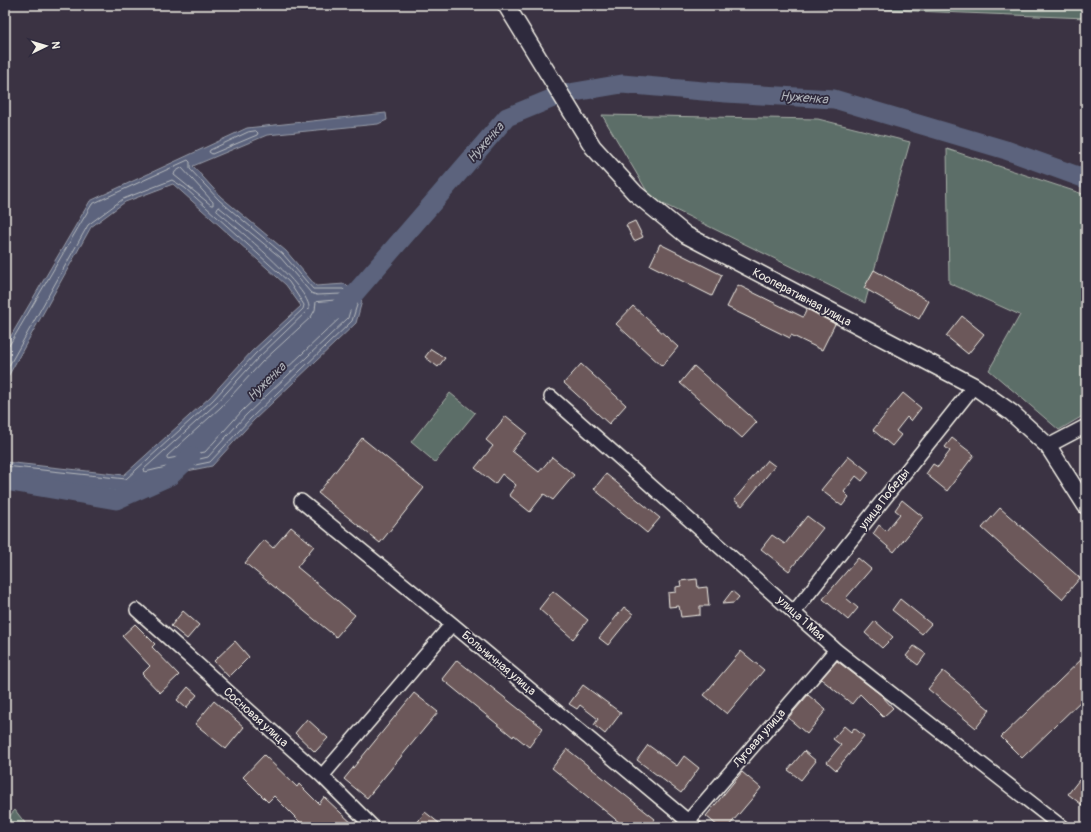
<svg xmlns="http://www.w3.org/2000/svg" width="1091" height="832" font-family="Pangolin,sans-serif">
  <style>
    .green { fill: #5c6e67; stroke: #a8b0a8 }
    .water { fill: #5b647d; stroke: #989ca8 }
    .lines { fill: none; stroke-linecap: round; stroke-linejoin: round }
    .shore { stroke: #b7b9bd; stroke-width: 1 }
    .river { stroke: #5b647d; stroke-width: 19 }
    .building { fill: #6c585a; stroke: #f4f1e8 }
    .minor-casing { stroke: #f4f1e8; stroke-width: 16 }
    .tertiary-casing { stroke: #f4f1e8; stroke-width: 19 }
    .minor { stroke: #2f2a3d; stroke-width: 13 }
    .tertiary { stroke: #2f2a3d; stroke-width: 16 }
    .labels { text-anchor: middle; stroke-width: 3.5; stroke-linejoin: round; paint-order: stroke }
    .street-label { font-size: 12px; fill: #f4f1e8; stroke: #2f2a3d }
    .water-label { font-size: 13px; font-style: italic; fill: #afb2b8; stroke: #2f2a3d }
  </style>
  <rect width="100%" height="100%" fill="#3b3343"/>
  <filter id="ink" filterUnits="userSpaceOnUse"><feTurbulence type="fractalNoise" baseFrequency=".025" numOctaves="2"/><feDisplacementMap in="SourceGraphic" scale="8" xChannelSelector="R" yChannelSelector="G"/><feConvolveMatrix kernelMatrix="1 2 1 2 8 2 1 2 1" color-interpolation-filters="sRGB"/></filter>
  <g filter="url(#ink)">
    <path class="green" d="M 769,5 L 1086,5 L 1086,18 Z
      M 602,115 L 818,119 L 910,142 L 865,303 L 651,198 Z
      M 947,149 L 1086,195 L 1086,414 L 1059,430 L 989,370 L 1020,315 L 949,283 Z
      M 450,393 L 475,413 L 435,462 L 411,442 Z
      M 15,810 L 28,827 L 5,827 L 5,821 Z"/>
    <path class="water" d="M 386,113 L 387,120 L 378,124 L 267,135 L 193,166 L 221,197 L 286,251 L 316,286 L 345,284 L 362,301 L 356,323 L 253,421 L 212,466 L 157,477 L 117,495 L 5,484 L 5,462 L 124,475 L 210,397 L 252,351 L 301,306 L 286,285 L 173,184 L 125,202 L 91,227 L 5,382 L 5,346 L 90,201 L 247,128 Z"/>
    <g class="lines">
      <path class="shore" d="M 256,131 L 258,133 L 257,135 L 212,154 L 209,152 L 210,150 L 248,132 Z
        M 182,168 L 213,202 L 213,205 L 211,205 L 174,175 L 175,172 Z
        M 219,207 L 280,257 L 311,293 L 317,295 L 342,294 L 352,304 L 348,318 L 246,415 L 208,457 L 145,472 L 144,469 L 217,403 L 258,358 L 309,309 C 312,289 234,226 217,211 Z
        M 339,300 L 345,305 L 343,315 L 242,411 L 205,452 L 167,459 L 167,456 L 221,407 L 262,362 L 311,317 L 315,310 L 316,302 Z
        M 5,347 L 10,344 L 92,204 L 188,160 L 190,162 L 190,169 L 219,200 L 283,254 L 313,289 L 343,289 L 358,302 L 352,321 L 250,419 L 210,462 L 156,473 L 116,491 L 5,480
        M 5,373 L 88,225 L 123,199 L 172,180 L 185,188 L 289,282 L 304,305 L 303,309 L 255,354 L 213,400 L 126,479 L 5,466"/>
      <path class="river" d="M 337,310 L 355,293 L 507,117 L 563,94 L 622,84 L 726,93 L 834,99 L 1006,150 L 1086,179
        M 5,481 L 116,500 L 170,476 L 191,456"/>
    </g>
    <path class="building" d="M 635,221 L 643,237 L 634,241 L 626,225 Z
      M 660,244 L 722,275 L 712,296 L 650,265 Z
      M 874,270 L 929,301 L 919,319 L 864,288 Z
      M 738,285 L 803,317 L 807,309 L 835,324 L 822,350 L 791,335 L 790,338 L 727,307 Z
      M 633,306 L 678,347 L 662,366 L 616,324 Z
      M 962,316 L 984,334 L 968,354 L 946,336 Z
      M 431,349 L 445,358 L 438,367 L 425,357 Z
      M 581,364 L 626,405 L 609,424 L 564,383 Z
      M 694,366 L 757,422 L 742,438 L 680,383 Z
      M 903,393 L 921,408 L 911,421 L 907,417 L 896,431 L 901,435 L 892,446 L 873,430 Z
      M 506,416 L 527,433 L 512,451 L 539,472 L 552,457 L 574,475 L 553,500 L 544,494 L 530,512 L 509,495 L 516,485 L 502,474 L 495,484 L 475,468 L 493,446 L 486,440 Z
      M 362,438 L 424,488 L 380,543 L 318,493 Z
      M 952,438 L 974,455 L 947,491 L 926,474 L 933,464 L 938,467 L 950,451 L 945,447 Z
      M 849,456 L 869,472 L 862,481 L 856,476 L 844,492 L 849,497 L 842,506 L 821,490 Z
      M 767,460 L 775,466 L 742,506 L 734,500 Z
      M 606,474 L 660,518 L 647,533 L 594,489 Z
      M 902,500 L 923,517 L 894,552 L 873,534 L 879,525 L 886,531 L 900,514 L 895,510 Z
      M 1000,508 L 1080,578 L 1062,599 L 982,528 Z
      M 807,516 L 823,528 L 789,571 L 761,549 L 772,535 L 785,544 Z
      M 291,527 L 314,546 L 297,567 L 355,615 L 336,637 L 245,563 L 264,540 L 273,548 Z
      M 858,558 L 871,569 L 846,598 L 858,608 L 848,620 L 823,599 Z
      M 697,579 L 698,588 L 707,587 L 709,606 L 700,606 L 700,615 L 681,617 L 679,606 L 669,607 L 668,593 L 676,592 L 676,587 L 681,586 L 680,581 Z
      M 553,591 L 588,620 L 573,639 L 539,609 Z
      M 732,591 L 739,597 L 734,603 L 722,604 Z
      M 900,599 L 931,624 L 922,634 L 892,610 Z
      M 624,607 L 633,614 L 608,645 L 599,638 Z
      M 183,611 L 199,625 L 187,639 L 171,626 Z
      M 875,621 L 893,637 L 882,648 L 865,633 Z
      M 135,624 L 155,644 L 152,647 L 179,675 L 160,693 L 142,674 L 150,666 L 122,636 Z
      M 235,641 L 249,657 L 229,677 L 214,661 Z
      M 914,646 L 926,654 L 918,665 L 906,656 Z
      M 741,651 L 764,670 L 727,714 L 704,695 Z
      M 1086,655 L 1086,696 L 1022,758 L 1001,737 Z
      M 457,660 L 543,728 L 529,747 L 514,735 L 513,737 L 442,679 Z
      M 837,661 L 881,695 L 893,708 L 883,717 L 860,694 L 852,704 L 821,679 Z
      M 943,671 L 990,710 L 976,728 L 928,689 Z
      M 583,685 L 621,713 L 605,734 L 594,725 L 598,719 L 580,705 L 577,709 L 569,704 Z
      M 188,687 L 197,695 L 186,708 L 177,700 Z
      M 414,693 L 438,712 L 367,798 L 344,779 Z
      M 808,695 L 826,710 L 807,734 L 788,718 Z
      M 214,701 L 244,727 L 226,749 L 195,724 Z
      M 307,719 L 328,738 L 315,752 L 295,733 Z
      M 844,726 L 851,732 L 854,728 L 864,736 L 836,770 L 827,762 L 841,745 L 833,739 Z
      M 648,745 L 677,766 L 684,756 L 699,768 L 681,793 L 637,760 Z
      M 567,749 L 655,819 L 649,827 L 625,827 L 552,768 Z
      M 804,751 L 816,761 L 801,780 L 788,770 Z
      M 264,755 L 297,787 L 299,784 L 319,804 L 324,797 L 356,827 L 305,827 L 274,796 L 268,802 L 243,777 Z
      M 742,772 L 761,788 L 728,827 L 719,827 L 706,816 Z
      M 1079,780 L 1086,785 L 1086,808 L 1068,794 Z
      M 425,812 L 444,827 L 414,827 Z"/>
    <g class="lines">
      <defs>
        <path id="minor" d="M 551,397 L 836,650 L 1062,827
          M 1048,446 L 1086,426
          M 301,501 L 452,624 L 695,827
          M 137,610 L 322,776 L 373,827
          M 794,612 L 974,386
          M 322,776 L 452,624
          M 683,827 L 836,650"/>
        <path id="tertiary" d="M 506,5 L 593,147 L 635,193 L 686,235 L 974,386 L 1012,413 L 1048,446 L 1086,506"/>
      </defs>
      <use href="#minor" class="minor-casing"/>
      <use href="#tertiary" class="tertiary-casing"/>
      <use href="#minor" class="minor"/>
      <use href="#tertiary" class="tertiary"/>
    </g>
  </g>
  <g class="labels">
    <g class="street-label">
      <text transform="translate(802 297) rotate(28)" y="4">Кооперативная улица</text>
      <text transform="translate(884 499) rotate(-52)" y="4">улица Победы</text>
      <text transform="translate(801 618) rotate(42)" y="4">улица 1 Мая</text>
      <text transform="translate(499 663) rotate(40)" y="4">Больничная улица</text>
      <text transform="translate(256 717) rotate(42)" y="4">Сосновая улица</text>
      <text transform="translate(759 738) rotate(-49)" y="4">Луговая улица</text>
    </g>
    <g class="water-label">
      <text transform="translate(804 97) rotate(4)" y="5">Нуженка</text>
      <text transform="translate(485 142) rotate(-49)" y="5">Нуженка</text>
      <text transform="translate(266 381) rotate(-45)" y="5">Нуженка</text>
    </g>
  </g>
  <rect width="1091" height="832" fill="none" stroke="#2f2a3d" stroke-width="20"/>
  <rect x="10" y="10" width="1071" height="812" fill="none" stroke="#f4f1e8" stroke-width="1.5" filter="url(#ink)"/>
  <g transform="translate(46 46) rotate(85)" stroke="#2f2a3d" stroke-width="3" paint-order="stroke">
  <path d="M0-3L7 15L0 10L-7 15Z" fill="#f4f1e8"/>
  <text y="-6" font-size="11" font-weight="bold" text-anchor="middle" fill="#f4f1e8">N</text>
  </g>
</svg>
